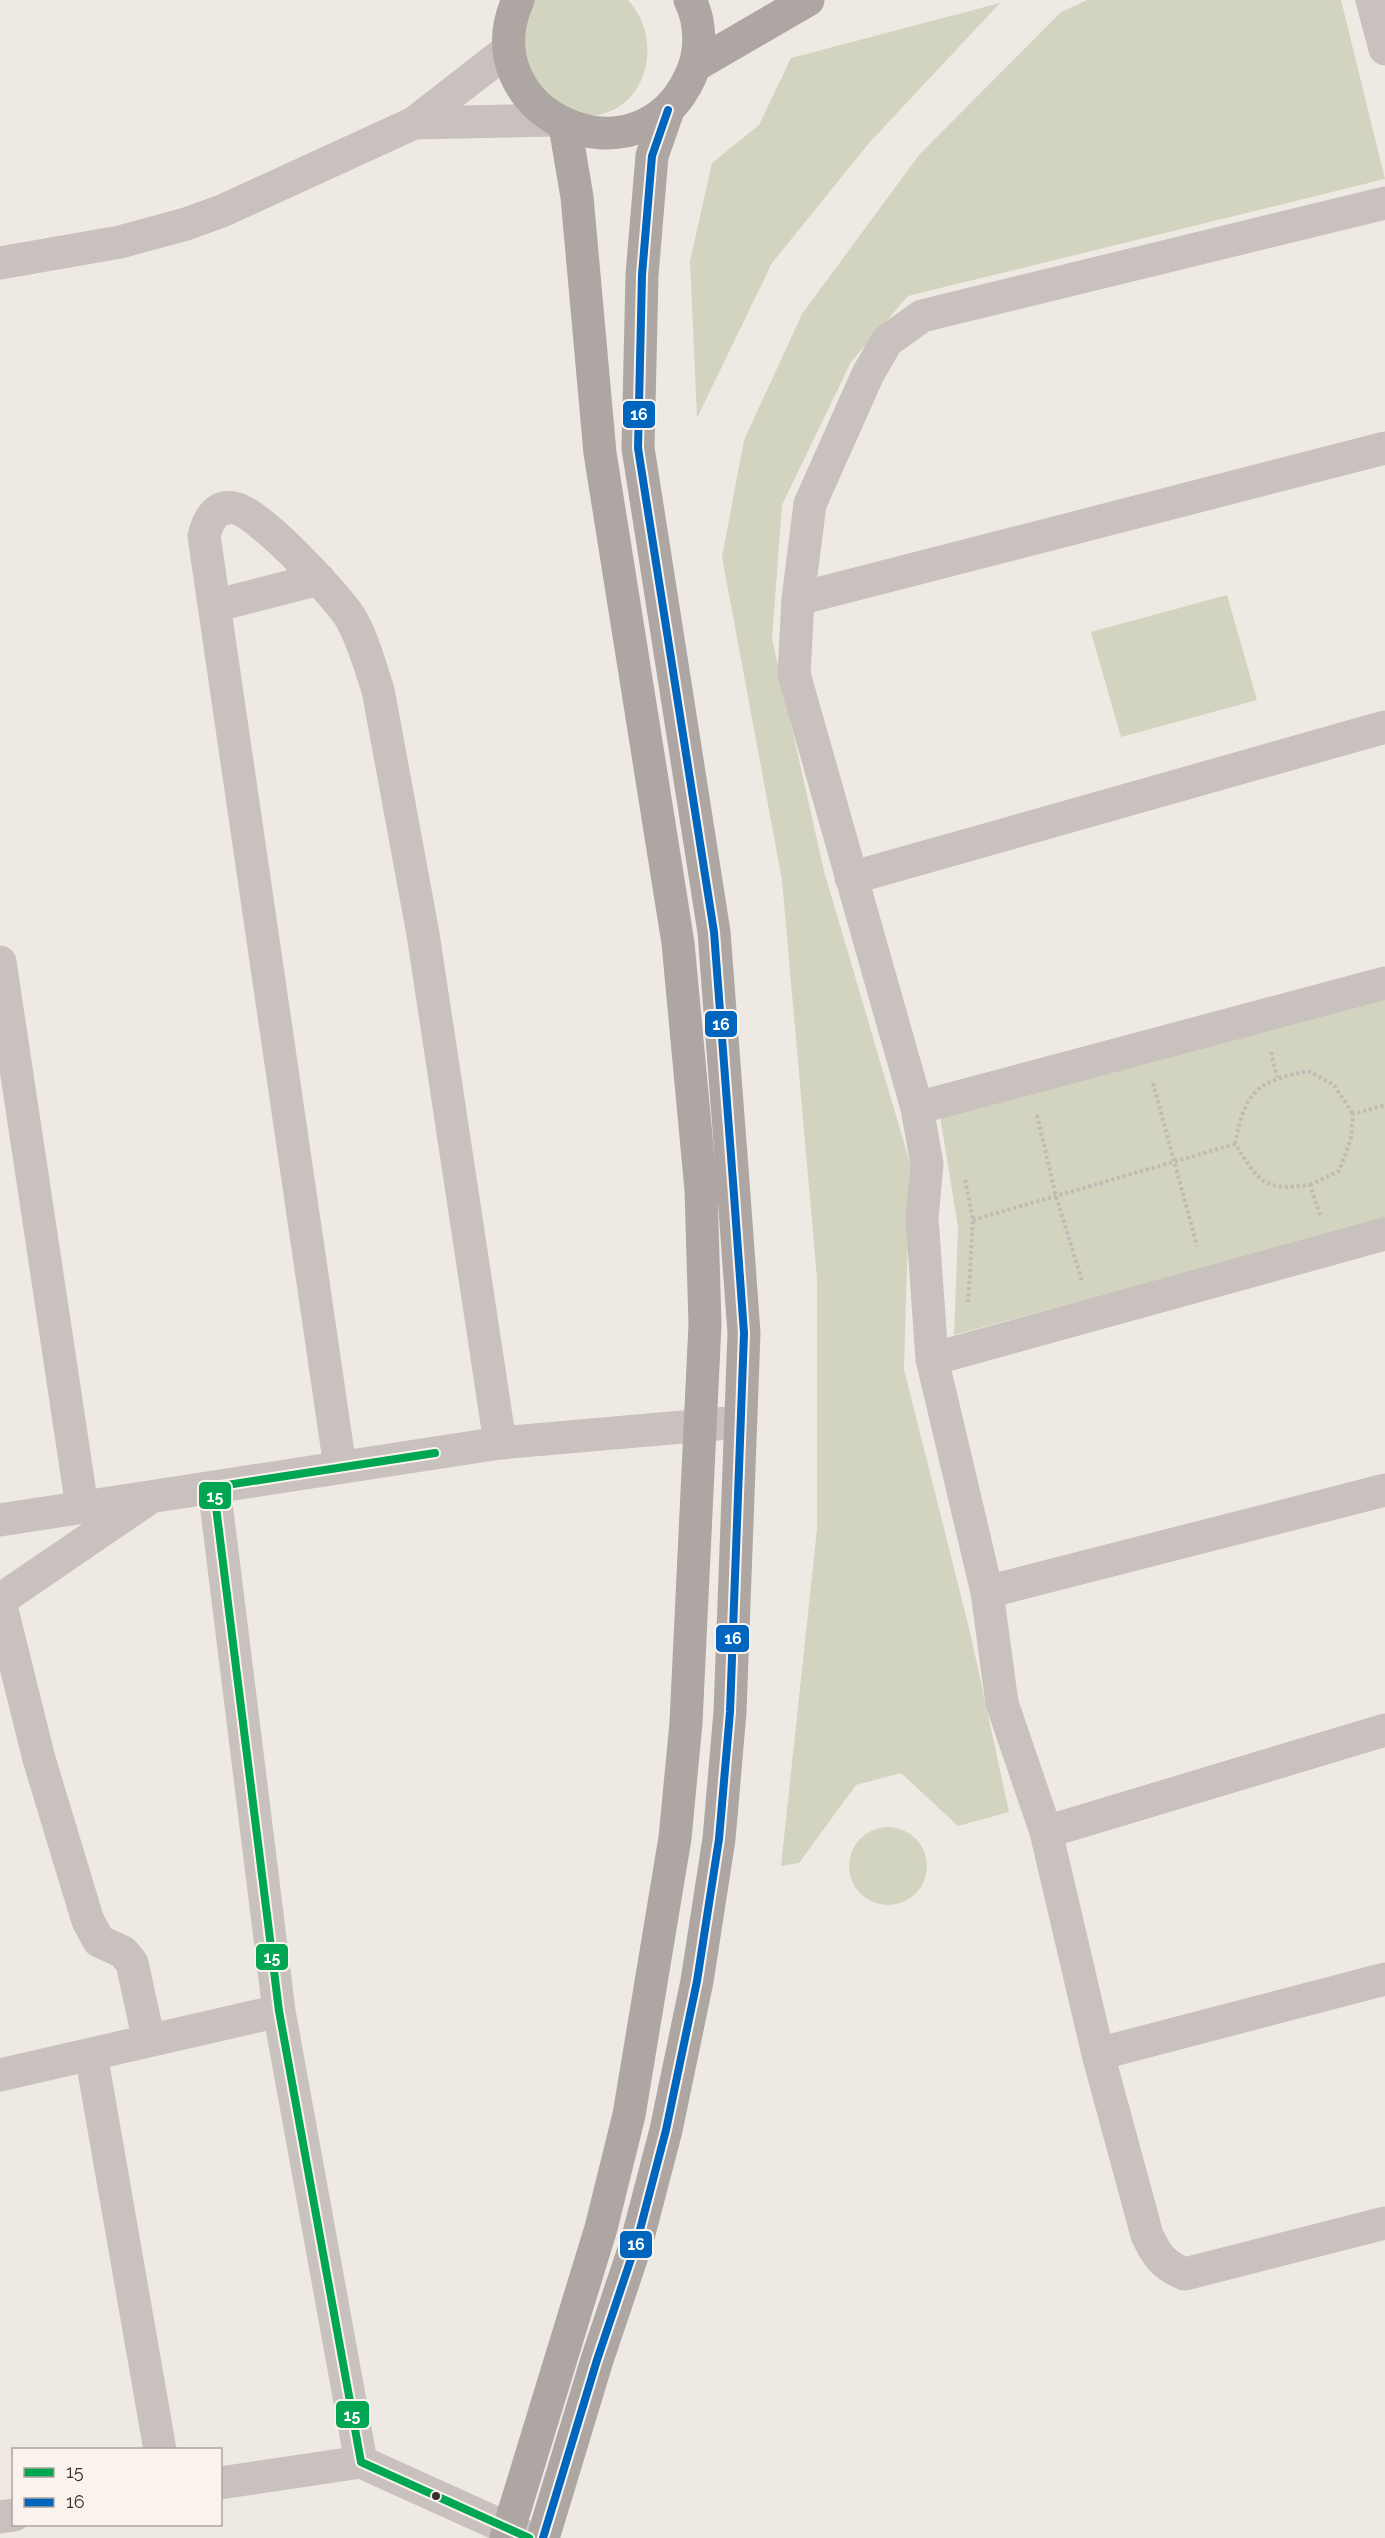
<svg xmlns="http://www.w3.org/2000/svg" width="1385" height="2538" font-family="Raleway,sans-serif">
  <style>
    .green { fill: #d2d4bf }
    .lines { fill: none; stroke-linecap: round; stroke-linejoin: round }
    .path { stroke: #c1b9b5; stroke-width: 4; stroke-dasharray: 3 3; stroke-linecap: butt }
    .minor { stroke: #c8c1bd; stroke-width: 33 }
    .major { stroke: #ada6a2; stroke-width: 33 }
    .bus-1-casing { stroke: #faf3ed; stroke-width: 12 }
    .bus-2-casing { stroke: #faf3ed; stroke-width: 12 }
    .bus-1 { stroke: #00a651; stroke-width: 8 }
    .bus-2 { stroke: #0065bd; stroke-width: 8 }
    .bus-dot { fill: #392e2b; stroke: #faf3ed; stroke-width: 2 }
    .line-badge { stroke: #faf3ed; stroke-width: 2 }
    .badge-label { font-size: 16px; text-anchor: middle; font-weight: bold; fill: #fff }
  </style>
  <rect width="100%" height="100%" fill="#efe9e4"/>
  <path class="green" d="M 534,0 L 628,0 C 662,36 651,104 598,115 C 586,118 552,105 539,102 L 516,28 L 525,10 Z
    M 1087,0 L 1341,0 L 1385,179 L 908,296 L 851,362 L 782,505 L 772,639 L 824,871 L 910,1163 L 904,1369 L 970,1632 L 1009,1812 L 958,1826 L 901,1773 L 856,1785 L 799,1863 L 781,1866 L 817,1529 L 817,1278 L 782,880 L 722,557 L 744,440 L 802,314 L 919,155 L 1061,12 Z
    M 1000,3 L 869,143 L 772,263 L 697,418 L 690,261 L 712,163 L 759,125 L 791,58 Z
    M 1227,595 L 1257,700 L 1121,737 L 1091,632 Z
    M 1385,991 L 1385,1219 L 954,1335 L 958,1227 L 940,1116 Z
    M849 1866a39 39 0 1 1 78 0a39 39 0 1 1-78 0Z"/>
  <g class="lines">
    <path class="path" d="M 1271,1052 L 1277,1077
      M 1153,1083 L 1197,1246
      M 1037,1115 L 1056,1196 L 1082,1281
      M 1235,1144 C 1245,1091 1257,1081 1308,1071 L 1334,1085 L 1353,1114
      M 965,1180 L 973,1220 L 968,1304
      M 1310,1185 L 1339,1171 L 1351,1139 L 1353,1114 L 1385,1105
      M 973,1220 L 1235,1144 C 1260,1182 1262,1191 1310,1185 L 1320,1215"/>
    <path class="minor" d="M 1372,0 L 1385,49
      M 414,123 L 554,120
      M 1385,203 L 922,316 L 887,341 L 868,374 L 810,504 L 798,599 L 794,674 L 917,1108 L 927,1164 L 922,1218 L 932,1359 L 987,1592 L 1002,1703 L 1046,1832 L 1098,2054 L 1147,2235 C 1156,2255 1164,2266 1185,2274 L 1385,2223
      M 0,263 L 120,242 L 186,224 L 222,211 L 414,123 L 509,49
      M 798,599 L 1385,448
      M 214,606 L 319,579
      M 851,878 L 1385,727
      M 0,962 L 82,1507
      M 917,1108 L 1385,983
      M 932,1359 L 1385,1234
      M 340,1467 L 204,536 C 208,521 215,505 234,508 C 258,511 336,595 350,617 C 363,639 370,666 378,690 L 423,934 L 500,1443
      M 0,1520 L 214,1487
      M 987,1592 L 1385,1490
      M 0,1600 L 145,1501
      M 0,1602 L 39,1759 L 88,1921 L 99,1941 L 123,1952 L 132,1963 L 149,2041
      M 1046,1832 L 1385,1730
      M 91,2054 L 160,2450
      M 1098,2054 L 1385,1979
      M 0,2075 L 279,2011
      M 220,2483 L 361,2462
      M 0,2517 L 14,2515
      M 529,2538 L 361,2462 L 279,2011 L 214,1487 L 500,1443 L 740,1422"/>
    <path class="major" d="M 518,0 C 467,114 639,192 691,75 C 702,52 701,22 690,0
      M 696,65 L 808,0
      M 506,2538 L 601,2228 L 629,2115 L 675,1838 L 686,1723 L 705,1324 L 701,1190 L 678,943 L 600,453 L 577,197 L 565,126
      M 543,2538 L 597,2360 L 637,2241 L 666,2130 L 697,1981 L 719,1839 L 730,1712 L 744,1333 L 734,1195 L 714,932 L 638,448 L 642,275 L 652,156 L 668,110"/>
    <defs>
      <path id="bus-1" d="M 435,1453 L 214,1487 L 216,1507 L 279,2011 L 361,2462 L 529,2538"/>
      <path id="bus-2" d="M 543,2538 L 597,2360 L 637,2241 L 666,2130 L 697,1981 L 719,1839 L 730,1712 L 744,1333 L 734,1195 L 714,932 L 638,448 L 642,275 L 652,156 L 668,110"/>
    </defs>
    <use href="#bus-1" class="bus-1-casing"/>
    <use href="#bus-2" class="bus-2-casing"/>
    <use href="#bus-1" class="bus-1"/>
    <use href="#bus-2" class="bus-2"/>
  </g>
  <circle class="bus-dot" cx="436" cy="2496" r="5"/>
  <g class="line-badge">
    <rect x="622" y="400" width="34" height="29" rx="6" fill="#0065bd"/>
    <rect x="704" y="1010" width="34" height="28" rx="6" fill="#0065bd"/>
    <rect x="198" y="1481" width="34" height="29" rx="6" fill="#00a651"/>
    <rect x="715" y="1624" width="35" height="29" rx="6" fill="#0065bd"/>
    <rect x="255" y="1943" width="34" height="28" rx="6" fill="#00a651"/>
    <rect x="619" y="2230" width="34" height="29" rx="6" fill="#0065bd"/>
    <rect x="335" y="2400" width="35" height="29" rx="6" fill="#00a651"/>
  </g>
  <g class="badge-label">
    <text x="639" y="420">16</text>
    <text x="721" y="1030">16</text>
    <text x="215" y="1502">15</text>
    <text x="733" y="1644">16</text>
    <text x="272" y="1963">15</text>
    <text x="636" y="2250">16</text>
    <text x="352" y="2421">15</text>
  </g>
  <rect x="12" y="2448" width="210" height="78" fill="#faf3ed" stroke="#ada49f" stroke-width="1.5"/>
  <rect x="24" y="2468" width="30" height="9" fill="#00a651" stroke="#ada49f" stroke-width="1.5"/>
  <text x="66" y="2478" font-size="18" fill="#392e2b">15</text>
  <rect x="24" y="2498" width="30" height="9" fill="#0065bd" stroke="#ada49f" stroke-width="1.5"/>
  <text x="66" y="2508" font-size="18" fill="#392e2b">16</text>
</svg>
